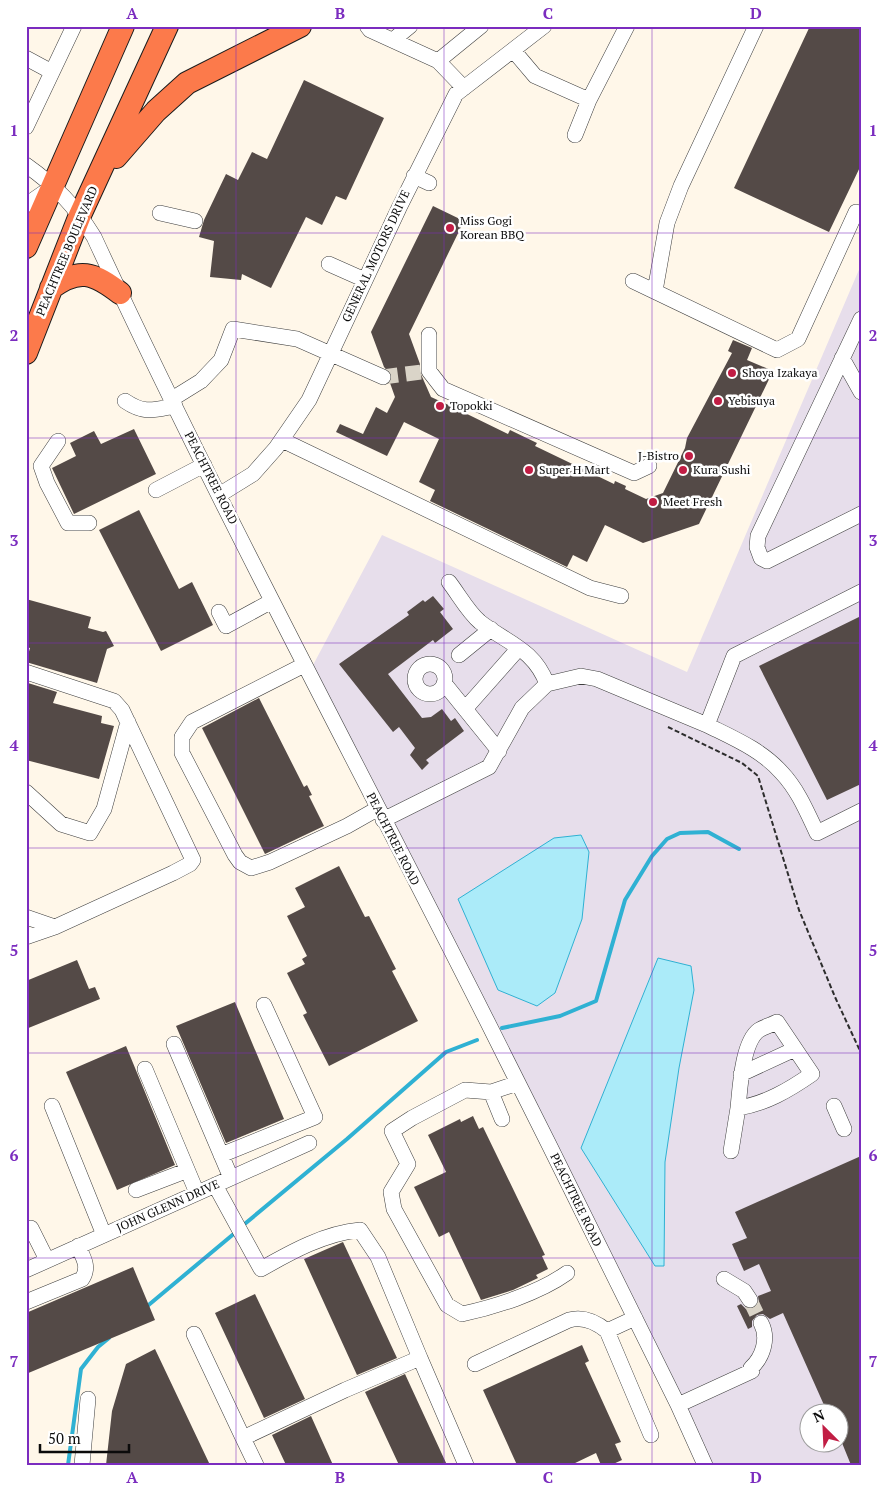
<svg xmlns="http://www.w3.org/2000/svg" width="887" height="1491" font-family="'PT Serif',serif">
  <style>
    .industrial { fill: #e7deeb; fill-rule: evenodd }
    .water { fill: #abebf9; stroke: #2fb1d3 }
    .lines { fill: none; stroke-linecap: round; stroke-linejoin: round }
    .stream { stroke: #2fb1d3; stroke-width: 4 }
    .building { fill: #544a47 }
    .minor-tunnel { stroke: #dad4c8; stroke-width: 15; stroke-dasharray: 15 8; stroke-linecap: butt }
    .minor-casing { stroke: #3e3e3e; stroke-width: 16 }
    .highway-casing { stroke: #1c1c1c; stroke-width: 24 }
    .path { stroke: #2d2d2d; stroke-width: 2; stroke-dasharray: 5 2.5; stroke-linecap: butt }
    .minor { stroke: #fff; stroke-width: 15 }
    .highway { stroke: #fc7a4b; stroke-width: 22 }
    .grid { fill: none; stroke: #7b2cbf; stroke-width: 1; stroke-opacity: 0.55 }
    .poi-dot { fill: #c11d44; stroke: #fff; stroke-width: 2 }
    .labels { text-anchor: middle; stroke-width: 5; stroke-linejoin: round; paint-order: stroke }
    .poi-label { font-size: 12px; fill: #0b0b0b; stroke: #fff; text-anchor: start }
    .street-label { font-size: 12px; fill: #0b0b0b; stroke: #fff }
    .neatline { fill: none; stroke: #7b2cbf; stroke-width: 2 }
    .grid-label { font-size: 16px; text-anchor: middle; font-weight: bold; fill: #7b2cbf }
  </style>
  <rect width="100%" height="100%" fill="#fff7e9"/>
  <path class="industrial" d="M 861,265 L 861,1465 L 698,1465 L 439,921 L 312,667 L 382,535 L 687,672 ZM 810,1414 L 840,1414 L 840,1444 L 810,1444 Z"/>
  <path class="water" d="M 581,835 L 589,852 L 582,919 L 555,993 L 537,1006 L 498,990 L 458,899 L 554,838 Z
    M 658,958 L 691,966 L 694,990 L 679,1068 L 665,1162 L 664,1266 L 655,1266 L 581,1148 Z"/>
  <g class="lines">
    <path class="stream" d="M 502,1028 L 560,1016 L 596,1001 L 625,900 L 652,856 L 667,839 L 680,833 L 708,832 L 739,849
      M 241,1227 L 347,1139 L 446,1052 L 477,1040
      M 145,1308 L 236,1232
      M 68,1465 L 81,1369 L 98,1347 L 109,1338"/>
  </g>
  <path class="building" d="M 810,26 L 861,26 L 861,165 L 829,232 L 734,188 Z
    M 304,80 L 384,118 L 346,200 L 336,196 L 322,225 L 306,217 L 271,288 L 242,274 L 241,280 L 210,277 L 214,241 L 199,237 L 204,220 L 226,174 L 238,180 L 252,152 L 267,159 Z
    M 433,206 L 464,221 L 409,334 L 420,364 L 420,372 L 431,397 L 453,407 L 454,404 L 466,409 L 465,413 L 508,434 L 510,430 L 537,443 L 535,446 L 614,484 L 615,481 L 626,486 L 625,489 L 646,499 L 663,493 L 685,448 L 687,438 L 732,353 L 728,351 L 733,340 L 752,348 L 747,360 L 773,371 L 699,524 L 643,543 L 605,525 L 587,562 L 573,555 L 567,567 L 430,501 L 435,490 L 419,482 L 439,439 L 404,422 L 387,456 L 336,432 L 340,424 L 363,434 L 376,407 L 387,413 L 395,397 L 390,383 L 392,376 L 384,367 L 371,332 Z
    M 134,429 L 156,474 L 74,514 L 52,468 L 76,456 L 70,443 L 94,431 L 101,444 Z
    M 139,510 L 179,589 L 192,582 L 213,625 L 161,651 L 99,530 Z
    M 433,596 L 444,609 L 440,612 L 453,629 L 435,643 L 433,640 L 388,674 L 422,718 L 431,717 L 442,709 L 451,721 L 455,718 L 464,731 L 426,760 L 429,763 L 422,770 L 410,755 L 415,748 L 399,727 L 393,732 L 339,664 L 409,615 L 407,612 L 423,600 L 425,602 Z
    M 26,599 L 91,617 L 88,628 L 103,632 L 106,631 L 114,646 L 107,649 L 97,683 L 26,662 L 30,648 L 26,647 Z
    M 861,616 L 861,784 L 827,800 L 759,666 Z
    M 28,683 L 57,692 L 53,703 L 102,716 L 101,723 L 114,726 L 99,779 L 26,760 L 26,690 Z
    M 259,698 L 304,787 L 307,785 L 312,795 L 309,796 L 324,826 L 265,854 L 202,728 Z
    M 339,866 L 365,917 L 369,916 L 396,969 L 392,971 L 418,1021 L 329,1066 L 303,1015 L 307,1013 L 287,973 L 305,964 L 302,959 L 307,956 L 287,916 L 305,907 L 295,888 Z
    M 77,960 L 89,989 L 95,987 L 100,999 L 26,1029 L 26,981 Z
    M 235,1002 L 284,1119 L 226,1143 L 176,1026 Z
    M 126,1046 L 175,1165 L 117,1190 L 66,1072 Z
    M 473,1116 L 479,1129 L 483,1127 L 545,1255 L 542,1256 L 548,1269 L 536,1275 L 538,1278 L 513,1290 L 481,1300 L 449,1232 L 439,1237 L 414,1187 L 446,1172 L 428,1135 L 460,1119 L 461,1122 Z
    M 861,1156 L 861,1465 L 851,1465 L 840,1438 L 840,1414 L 828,1414 L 783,1313 L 770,1319 L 763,1314 L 757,1315 L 752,1321 L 752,1327 L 748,1329 L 737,1306 L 741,1304 L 746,1309 L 755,1308 L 759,1304 L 758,1296 L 771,1291 L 759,1264 L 744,1271 L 732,1244 L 747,1238 L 735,1212 Z
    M 343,1242 L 397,1358 L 357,1375 L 304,1259 Z
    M 133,1267 L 155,1320 L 26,1374 L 26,1313 Z
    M 255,1294 L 305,1399 L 264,1418 L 215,1313 Z
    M 582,1345 L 589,1361 L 585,1363 L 621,1442 L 615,1444 L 622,1460 L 611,1465 L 601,1465 L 596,1453 L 571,1465 L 517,1465 L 483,1390 Z
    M 155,1349 L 210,1465 L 106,1465 L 112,1411 L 126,1364 Z
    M 405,1374 L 447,1465 L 399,1465 L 365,1392 Z
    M 311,1416 L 333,1465 L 286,1465 L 272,1435 Z"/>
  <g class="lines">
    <path class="minor-tunnel" d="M 383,377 L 429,371
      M 750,1300 L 761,1323"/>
    <defs>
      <path id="minor" d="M 367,26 L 370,30 L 438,61 L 464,88
        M 393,40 L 410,26
        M 513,50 L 535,76 L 589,100
        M 26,58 L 52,72
        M 438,61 L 481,26
        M 26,127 L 74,26
        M 575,135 L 589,100 L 627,26
        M 26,165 C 57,187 74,205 94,237 C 216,501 354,757 485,1017 C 550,1146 614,1275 678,1405 L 705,1465
        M 414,176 L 429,183
        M 26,205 L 52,187
        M 160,213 L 195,221
        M 329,264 L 365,280
        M 633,281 L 777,350 L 798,339 L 856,212
        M 655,291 L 667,223 L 681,186 L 756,26
        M 861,319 L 758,536 L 757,547 L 761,558 L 767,561 L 861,514
        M 429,335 L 429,371 L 443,389 L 634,473 L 649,466
        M 842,358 L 861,392
        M 172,399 L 201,381 L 221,360 L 233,329 L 297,339 L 383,377
        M 125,401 C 144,414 153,410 175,406
        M 282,440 L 590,588 L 621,596
        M 58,441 L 41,466 L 47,483 L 68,523 L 89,523
        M 156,490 L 204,465
        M 219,495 L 253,474 L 276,448 L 309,400 L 399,208 L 456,94 L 544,26
        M 449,582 C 459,595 468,612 480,622 C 507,643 534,649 547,684
        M 219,612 L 226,626 L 272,601
        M 459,655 L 491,629
        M415 679a15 15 0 1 1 30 0a15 15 0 1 1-30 0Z
        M 304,665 L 192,722 L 182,737 L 182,753 L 235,855 L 240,862 L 251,868 L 270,862 L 347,826 L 377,809
        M 26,672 L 114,701 L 122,710 L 193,860 L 190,864 L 173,873 L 55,927 L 26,937
        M 444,683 L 499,751
        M 465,709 L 519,648
        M 707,725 C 733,738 762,750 782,773 C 798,790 807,812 817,833 L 861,811
        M 26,792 L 61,824 L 90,833 L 104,809 L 128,722
        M 383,820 L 489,767 L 522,708 L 547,684 L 581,676 L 597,679 L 707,725 L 734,656 L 861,592
        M 26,917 L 55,927
        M 174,1044 L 231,1178
        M 145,1069 L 197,1193
        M 741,1074 L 795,1049
        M 491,1092 L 465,1090 L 412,1118 L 392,1131 L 408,1164 L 391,1192 L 394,1209 L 447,1305 L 462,1314 C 495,1307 539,1293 567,1273
        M 52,1106 L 104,1235
        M 834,1106 L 844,1129
        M 502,1119 L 491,1092 L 518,1083
        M 731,1151 L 738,1108 C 765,1104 789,1090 812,1074 L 777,1022 C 771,1025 764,1027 759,1030 C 742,1042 740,1089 738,1108
        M 221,1155 L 315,1117 L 264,1005
        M 215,1185 L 261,1269 C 291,1252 325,1233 360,1230 L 378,1257 L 420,1358
        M 136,1190 L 183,1172 L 186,1168
        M 31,1228 L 47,1260
        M 26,1270 L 309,1143
        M 724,1279 L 744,1291 L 750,1300
        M 26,1302 L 82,1279 C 90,1267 83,1257 78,1246
        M 607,1331 L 635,1318
        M 194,1334 L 243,1438
        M 475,1364 L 569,1320 C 583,1316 596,1322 607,1331 L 651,1435
        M 751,1368 C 763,1357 769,1338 761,1323
        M 678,1405 L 752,1371
        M 82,1465 L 88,1399
        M 256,1465 L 243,1438 L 345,1390 L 420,1358 L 466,1465"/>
      <path id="highway" d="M 116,157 L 156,111 L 187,83 L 300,26
        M 26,247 L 123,26
        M 51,288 C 79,267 94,273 120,293
        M 26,353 L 80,215 L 167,26"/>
    </defs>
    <use href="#minor" class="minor-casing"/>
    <use href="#highway" class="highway-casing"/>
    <path class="path" d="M 668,727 L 742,763 L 758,776 L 799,910 L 835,997 L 861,1053"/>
    <use href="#minor" class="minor"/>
    <use href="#highway" class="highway"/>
  </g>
  <path class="grid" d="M 236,26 L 236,1465M 444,26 L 444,1465M 652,26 L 652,1465M 26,233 L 861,233M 26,438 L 861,438M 26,643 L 861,643M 26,848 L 861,848M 26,1053 L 861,1053M 26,1258 L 861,1258"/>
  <g class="poi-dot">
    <circle cx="450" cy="228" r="5"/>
    <circle cx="732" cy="373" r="5"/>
    <circle cx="718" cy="401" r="5"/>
    <circle cx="440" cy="406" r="5"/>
    <circle cx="689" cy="456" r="5"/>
    <circle cx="529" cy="470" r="5"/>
    <circle cx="683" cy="470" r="5"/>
    <circle cx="653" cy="502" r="5"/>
  </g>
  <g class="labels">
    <g class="poi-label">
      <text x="460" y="225">Miss Gogi<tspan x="460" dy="14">Korean BBQ</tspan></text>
      <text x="742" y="377">Shoya Izakaya</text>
      <text x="728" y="405">Yebisuya</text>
      <text x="450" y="410">Topokki</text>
      <text x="679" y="460" text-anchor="end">J-Bistro</text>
      <text x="539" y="474">Super H Mart</text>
      <text x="693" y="474">Kura Sushi</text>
      <text x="663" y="506">Meet Fresh</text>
    </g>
    <g class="street-label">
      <text transform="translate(67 251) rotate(-67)" y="4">PEACHTREE BOULEVARD</text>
      <text transform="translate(376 256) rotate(-65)" y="4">GENERAL MOTORS DRIVE</text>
      <text transform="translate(211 478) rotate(63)" y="4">PEACHTREE ROAD</text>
      <text transform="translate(393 839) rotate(63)" y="4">PEACHTREE ROAD</text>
      <text transform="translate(576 1200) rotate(64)" y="4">PEACHTREE ROAD</text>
      <text transform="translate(168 1206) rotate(-24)" y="4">JOHN GLENN DRIVE</text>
    </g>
  </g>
  <rect width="887" height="1491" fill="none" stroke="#ffffff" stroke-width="55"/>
  <g transform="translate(824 1428) rotate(336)"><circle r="24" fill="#ffffff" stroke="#9d9d9d"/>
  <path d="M0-4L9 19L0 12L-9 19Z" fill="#c11d44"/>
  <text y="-8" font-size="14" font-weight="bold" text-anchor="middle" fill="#0b0b0b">N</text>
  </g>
  <path d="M40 1444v8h89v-8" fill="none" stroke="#0b0b0b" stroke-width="2.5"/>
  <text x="48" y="1444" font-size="15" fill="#0b0b0b" stroke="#ffffff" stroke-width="4" paint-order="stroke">50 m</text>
  <rect x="28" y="28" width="832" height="1436" class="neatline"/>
  <g class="grid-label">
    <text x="132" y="19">A</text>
    <text x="340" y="19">B</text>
    <text x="548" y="19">C</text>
    <text x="756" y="19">D</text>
    <text x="14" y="136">1</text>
    <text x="873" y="136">1</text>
    <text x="14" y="341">2</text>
    <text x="873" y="341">2</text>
    <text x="14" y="546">3</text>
    <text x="873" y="546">3</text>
    <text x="14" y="751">4</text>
    <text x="873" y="751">4</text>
    <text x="14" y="956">5</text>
    <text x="873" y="956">5</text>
    <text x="14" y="1161">6</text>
    <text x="873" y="1161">6</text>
    <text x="14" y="1367">7</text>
    <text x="873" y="1367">7</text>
    <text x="132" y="1483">A</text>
    <text x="340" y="1483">B</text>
    <text x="548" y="1483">C</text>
    <text x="756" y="1483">D</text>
  </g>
</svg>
